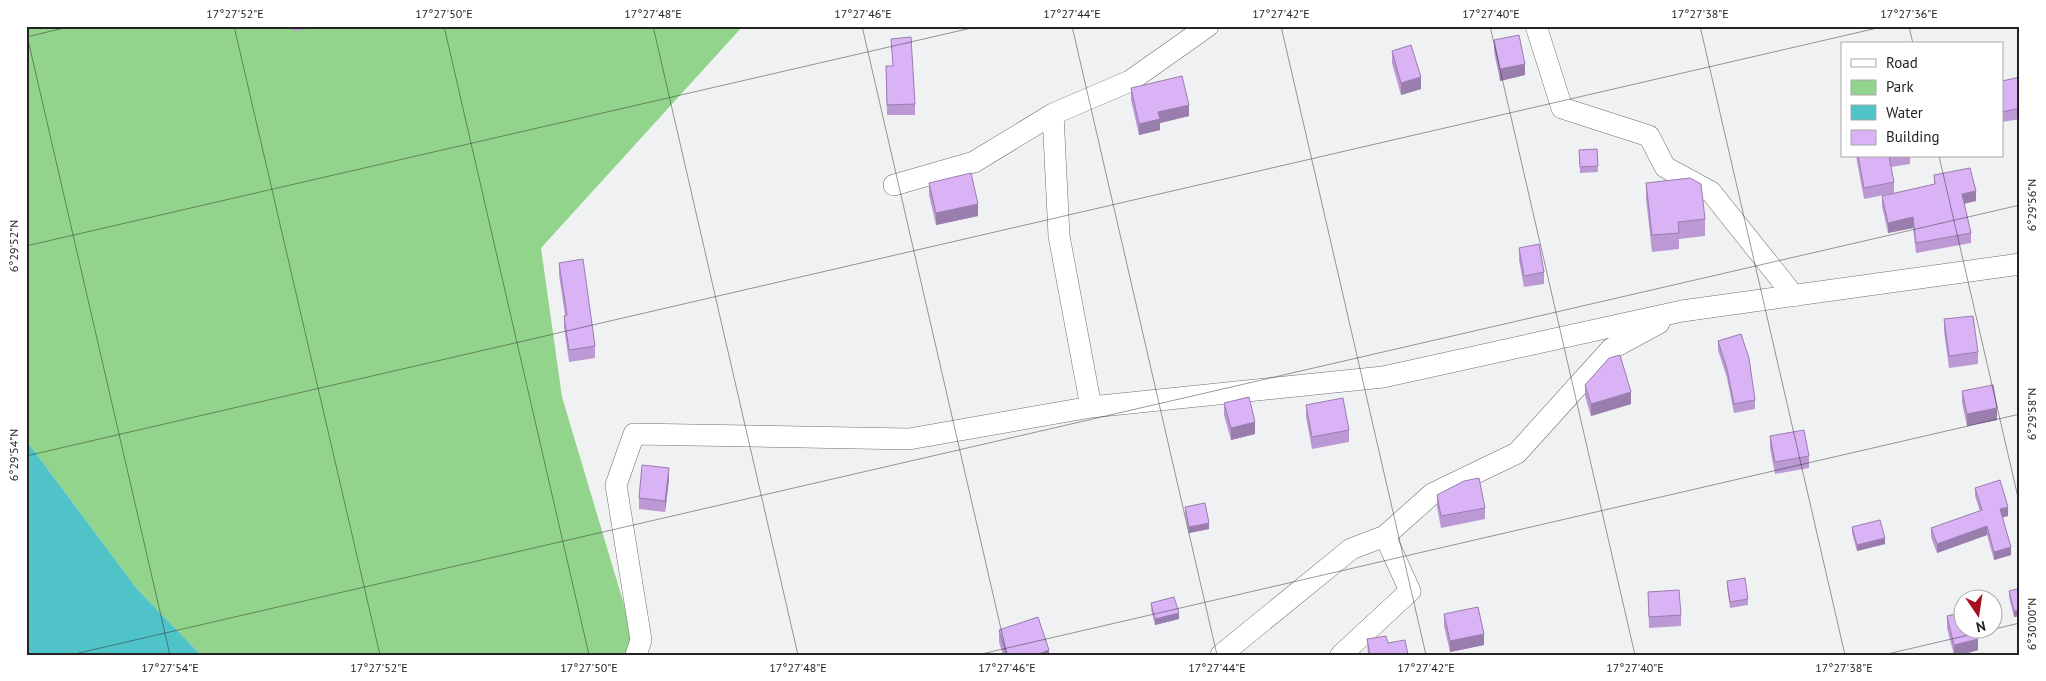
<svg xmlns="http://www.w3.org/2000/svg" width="2046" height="681" font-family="'PT Sans',sans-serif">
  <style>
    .green { fill: #92d48b }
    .water { fill: #50c3c8 }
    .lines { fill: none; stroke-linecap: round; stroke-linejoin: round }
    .street-casing { stroke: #6e6f70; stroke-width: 22 }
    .street { stroke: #fff; stroke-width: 21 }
    .wall { fill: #bb99d4 }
    .shaded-wall { fill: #997dac }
    .building { fill: #dab2f6; stroke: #997dac }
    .ticks { fill: none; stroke: #232324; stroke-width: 1; stroke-opacity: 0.45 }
    .neatline { fill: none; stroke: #232324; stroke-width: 2 }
    .ticks-label { font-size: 12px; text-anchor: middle; fill: #232324 }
  </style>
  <rect width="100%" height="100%" fill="#f0f1f2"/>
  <path class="green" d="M 26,26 L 743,26 L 541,248 L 562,397 L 639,655 L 201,655 L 137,589 L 26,440 Z"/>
  <path class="water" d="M 26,440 L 137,589 L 201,655 L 26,655 Z"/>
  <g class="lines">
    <defs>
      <path id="street" d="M 1536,26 L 1562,108 L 1649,136 L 1665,167 L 1711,192 L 1794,296
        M 1053,114 L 1059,236 L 1091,407
        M 894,185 L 974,162 L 1053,114 L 1130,81 L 1208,26
        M 636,655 L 641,640 L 616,485 L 634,434 L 909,439 L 1091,407 L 1383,377 L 1682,311 L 2020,264
        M 1221,655 L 1351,549 L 1385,536 L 1432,494 L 1517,453 L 1611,349 L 1659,323
        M 1341,655 L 1410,591 L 1385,536"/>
    </defs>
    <use href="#street" class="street-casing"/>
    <use href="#street" class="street"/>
  </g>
  <path class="wall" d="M 292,26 L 331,26 L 293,31 Z
    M 891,39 L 915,104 L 915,115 L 887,115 L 886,66 L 893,66 Z
    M 1494,40 L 1525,75 L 1500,81 L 1494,52 Z
    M 1392,51 L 1421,89 L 1401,95 L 1392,63 Z
    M 2020,77 L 2020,119 L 2002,122 L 2002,81 Z
    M 1131,88 L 1189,116 L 1160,123 L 1160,130 L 1139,135 L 1131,100 Z
    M 1597,149 L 1598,172 L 1580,173 L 1579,150 Z
    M 1856,156 L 1910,156 L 1910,164 L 1891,167 L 1894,182 L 1894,193 L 1864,199 Z
    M 1934,175 L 1976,201 L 1964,204 L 1971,233 L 1971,243 L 1916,253 L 1913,228 L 1888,233 L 1882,206 L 1882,196 L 1934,184 Z
    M 929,183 L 978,216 L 936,225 L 929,195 Z
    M 1646,183 L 1705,219 L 1705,236 L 1679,239 L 1679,249 L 1652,252 L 1646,199 Z
    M 1519,248 L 1544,272 L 1544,284 L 1524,287 L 1519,260 Z
    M 559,263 L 595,346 L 595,358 L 569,362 L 564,327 L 564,316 L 565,315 L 559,275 Z
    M 1944,319 L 1978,352 L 1978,364 L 1949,368 L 1944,331 Z
    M 1718,341 L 1755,400 L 1755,409 L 1734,413 L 1727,378 L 1718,350 Z
    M 1585,385 L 1631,404 L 1591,416 L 1585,396 Z
    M 1962,391 L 1997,420 L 1967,426 L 1962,403 Z
    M 1224,403 L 1255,434 L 1231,440 L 1224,415 Z
    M 1306,405 L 1349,430 L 1349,442 L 1312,449 L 1306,417 Z
    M 1770,436 L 1809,456 L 1809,468 L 1775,474 L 1770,448 Z
    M 669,480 L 665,512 L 639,509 L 639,498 Z
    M 1975,488 L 2008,516 L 2003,517 L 2011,555 L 1994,560 L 1987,535 L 1937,553 L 1931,537 L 1931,528 L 1980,511 L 1975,496 Z
    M 1437,495 L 1485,508 L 1485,519 L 1441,528 L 1437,507 Z
    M 1185,507 L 1209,529 L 1189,533 L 1185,513 Z
    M 1852,527 L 1885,544 L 1857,551 L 1852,533 Z
    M 1727,581 L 1748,599 L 1748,605 L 1730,608 L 1727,587 Z
    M 2020,588 L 2020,616 L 2014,617 L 2009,597 L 2009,591 Z
    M 1648,592 L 1681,615 L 1681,626 L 1649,628 Z
    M 1151,603 L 1179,619 L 1155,625 L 1151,609 Z
    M 1444,614 L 1484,645 L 1450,652 L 1444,626 Z
    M 1947,616 L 1978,650 L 1961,655 L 1954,655 L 1947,628 Z
    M 999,630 L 1049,655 L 1003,655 L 999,642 Z
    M 1367,639 L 1388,643 L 1408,655 L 1368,655 Z"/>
  <path class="shaded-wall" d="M 1525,64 L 1525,75 L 1500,81 L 1500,69 Z
    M 1421,77 L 1421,89 L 1401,95 L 1401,83 Z
    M 1189,105 L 1189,116 L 1160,123 L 1160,130 L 1139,135 L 1139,124 L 1158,112 Z
    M 1976,191 L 1976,201 L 1962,204 L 1962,194 Z
    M 978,204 L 978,216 L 936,225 L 936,213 Z
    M 1913,217 L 1913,228 L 1888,233 L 1888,223 Z
    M 1631,392 L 1631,404 L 1591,416 L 1591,404 Z
    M 1997,408 L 1997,420 L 1967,426 L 1967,414 Z
    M 1255,422 L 1255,434 L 1231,440 L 1231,428 Z
    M 669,468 L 669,480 L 665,512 L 665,501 Z
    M 2008,507 L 2008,516 L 2000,518 L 2000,509 Z
    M 1209,523 L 1209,529 L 1189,533 L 1189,527 Z
    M 1987,526 L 1987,535 L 1937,553 L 1937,544 Z
    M 1885,538 L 1885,544 L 1857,551 L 1857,545 Z
    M 2011,547 L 2011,555 L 1994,560 L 1994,552 Z
    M 2020,610 L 2020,616 L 2014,617 L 2014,611 Z
    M 1179,613 L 1179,619 L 1155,625 L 1155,619 Z
    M 1484,634 L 1484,645 L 1450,652 L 1450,641 Z
    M 1978,639 L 1978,650 L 1961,655 L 1954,655 L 1954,645 Z
    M 1049,650 L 1049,655 L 1036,655 Z"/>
  <path class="building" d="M 1519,35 L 1525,64 L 1500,69 L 1494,40 Z
    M 911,37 L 915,104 L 887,105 L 886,66 L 893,66 L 891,39 Z
    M 1411,45 L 1421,77 L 1401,83 L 1392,51 Z
    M 1182,76 L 1189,105 L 1158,112 L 1160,119 L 1139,124 L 1131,88 Z
    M 2020,77 L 2020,108 L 2002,112 L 2002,81 Z
    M 1597,149 L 1598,166 L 1580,167 L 1579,150 Z
    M 1858,156 L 1895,156 L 1889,157 L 1894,182 L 1864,188 Z
    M 1970,168 L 1976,191 L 1962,194 L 1971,233 L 1916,243 L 1913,217 L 1888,223 L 1882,196 L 1935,184 L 1934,175 Z
    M 971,173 L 978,204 L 936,213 L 929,183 Z
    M 1690,178 L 1701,184 L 1705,219 L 1678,222 L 1679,233 L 1652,235 L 1646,183 Z
    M 1539,244 L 1544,272 L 1524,276 L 1519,248 Z
    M 583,259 L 595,346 L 569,350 L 564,316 L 567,315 L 559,263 Z
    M 1973,316 L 1978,352 L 1949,356 L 1944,319 Z
    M 1741,334 L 1749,358 L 1755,400 L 1734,404 L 1727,369 L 1718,341 Z
    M 1620,355 L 1631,392 L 1591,404 L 1585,385 L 1609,358 Z
    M 1993,385 L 1997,408 L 1967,414 L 1962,391 Z
    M 1249,397 L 1255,422 L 1231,428 L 1224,403 Z
    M 1343,398 L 1349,430 L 1312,437 L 1306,405 Z
    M 1804,430 L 1809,456 L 1775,462 L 1770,436 Z
    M 642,465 L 669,468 L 665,501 L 639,498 Z
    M 1479,478 L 1485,508 L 1441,516 L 1437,495 L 1464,481 Z
    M 2000,480 L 2008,507 L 2000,509 L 2011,547 L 1994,552 L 1987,526 L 1937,544 L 1931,528 L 1982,510 L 1975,488 Z
    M 1205,503 L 1209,523 L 1189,527 L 1185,507 Z
    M 1880,520 L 1885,538 L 1857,545 L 1852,527 Z
    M 1745,578 L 1748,599 L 1730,602 L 1727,581 Z
    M 2020,588 L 2020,610 L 2014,611 L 2009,591 Z
    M 1679,590 L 1681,615 L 1649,617 L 1648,592 Z
    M 1174,597 L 1179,613 L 1155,619 L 1151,603 Z
    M 1478,607 L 1484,634 L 1450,641 L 1444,614 Z
    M 1964,612 L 1964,628 L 1975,628 L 1978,639 L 1954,645 L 1947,616 Z
    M 1038,617 L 1049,650 L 1036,655 L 1007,655 L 999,630 Z
    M 1386,636 L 1388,643 L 1405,640 L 1408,655 L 1370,655 L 1367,639 Z"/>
  <path class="ticks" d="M 234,26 L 380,655M 444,26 L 589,655M 653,26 L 798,655M 862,26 L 1007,655M 1072,26 L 1217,655M 1281,26 L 1426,655M 1490,26 L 1635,655M 1700,26 L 1845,655M 1909,26 L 1913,44M 26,31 L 170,655M 26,37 L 73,26M 1939,156 L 2020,506M 26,246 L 980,26M 26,456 L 1886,26M 70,655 L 2020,205M 977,655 L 2020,414M 1883,655 L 2020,623"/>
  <rect width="2046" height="681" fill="none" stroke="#ffffff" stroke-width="55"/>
  <rect x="1841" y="42" width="162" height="115" fill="#ffffff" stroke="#a7a7a7"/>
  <rect x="1851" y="59" width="25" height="8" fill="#ffffff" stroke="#a7a7a7"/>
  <text x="1886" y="68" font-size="15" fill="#232324">Road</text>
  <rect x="1851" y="80" width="25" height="15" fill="#92d48b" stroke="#a7a7a7"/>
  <text x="1886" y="92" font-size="15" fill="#232324">Park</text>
  <rect x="1851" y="105" width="25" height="15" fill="#50c3c8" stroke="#a7a7a7"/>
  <text x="1886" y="118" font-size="15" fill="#232324">Water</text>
  <rect x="1851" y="130" width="25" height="15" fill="#dab2f6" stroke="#a7a7a7"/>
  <text x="1886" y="142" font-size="15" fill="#232324">Building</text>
  <g transform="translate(1978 614) rotate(167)"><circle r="24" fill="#ffffff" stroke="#a7a7a7"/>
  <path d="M0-4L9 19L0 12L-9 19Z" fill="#a71021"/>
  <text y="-8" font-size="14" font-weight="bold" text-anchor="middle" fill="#232324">N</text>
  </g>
  <rect x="28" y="28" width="1990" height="626" class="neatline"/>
  <g class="ticks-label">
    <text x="235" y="18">17°27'52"E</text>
    <text x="444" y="18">17°27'50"E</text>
    <text x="653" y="18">17°27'48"E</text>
    <text x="863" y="18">17°27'46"E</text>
    <text x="1072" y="18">17°27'44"E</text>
    <text x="1281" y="18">17°27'42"E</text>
    <text x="1491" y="18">17°27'40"E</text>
    <text x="1700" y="18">17°27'38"E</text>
    <text x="1909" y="18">17°27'36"E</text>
    <text transform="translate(2032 205) rotate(-90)" y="4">6°29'56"N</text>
    <text transform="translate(14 246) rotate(-90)" y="4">6°29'52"N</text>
    <text transform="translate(2032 414) rotate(-90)" y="4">6°29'58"N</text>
    <text transform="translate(14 455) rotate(-90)" y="4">6°29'54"N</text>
    <text transform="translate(2032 624) rotate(-90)" y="4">6°30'00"N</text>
    <text x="170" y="672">17°27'54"E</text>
    <text x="379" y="672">17°27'52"E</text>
    <text x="589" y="672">17°27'50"E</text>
    <text x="798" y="672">17°27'48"E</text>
    <text x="1007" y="672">17°27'46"E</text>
    <text x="1217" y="672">17°27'44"E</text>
    <text x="1426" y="672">17°27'42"E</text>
    <text x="1635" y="672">17°27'40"E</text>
    <text x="1844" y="672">17°27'38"E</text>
  </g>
</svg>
